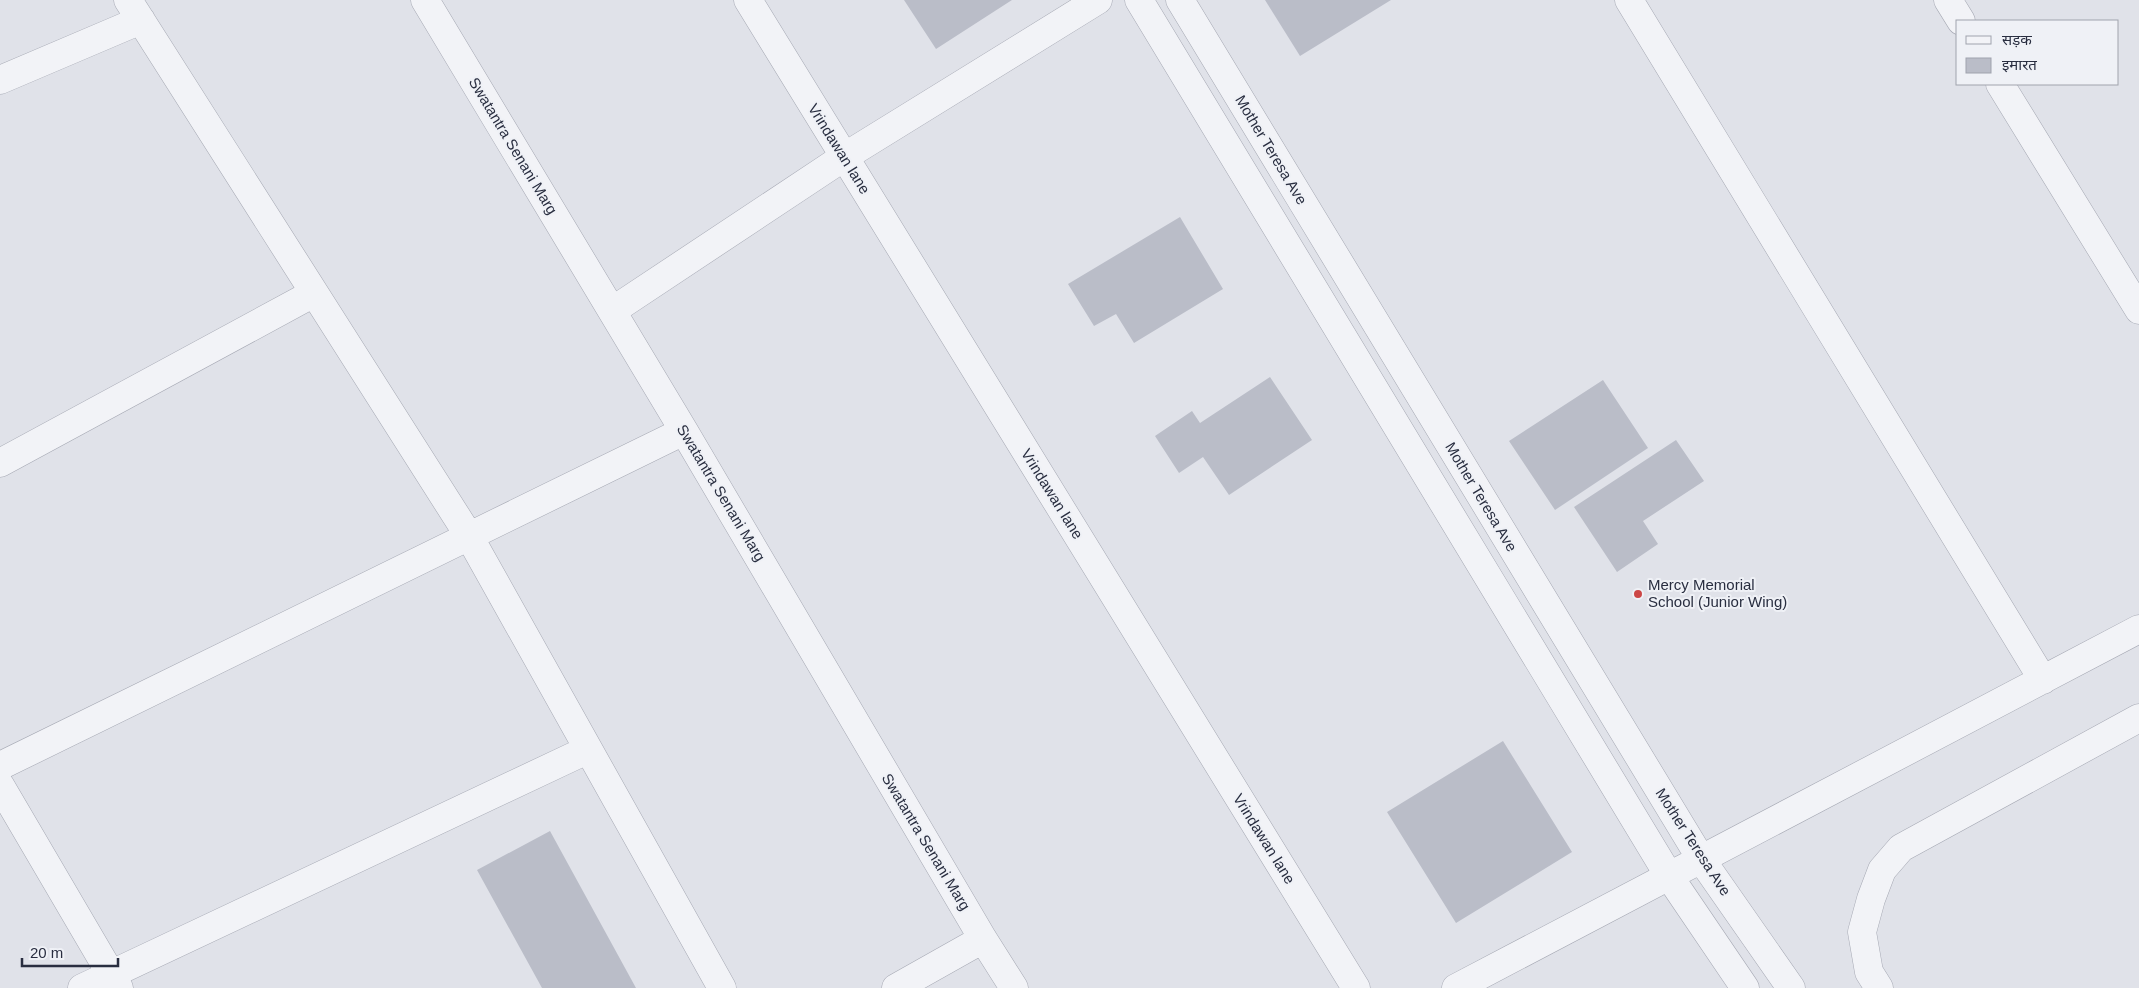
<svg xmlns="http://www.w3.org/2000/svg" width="2139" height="988" font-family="Helvetica,'Noto Sans Devanagari',sans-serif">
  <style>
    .building { fill: #babdc8 }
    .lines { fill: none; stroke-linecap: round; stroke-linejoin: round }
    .minor-casing { stroke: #a5a8b3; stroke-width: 29 }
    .minor { stroke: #f2f3f7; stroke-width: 28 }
    .poi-dot { fill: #cc4746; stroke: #eff1f6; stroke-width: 2 }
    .labels { text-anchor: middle; stroke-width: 4; stroke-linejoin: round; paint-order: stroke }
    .street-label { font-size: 15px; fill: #292e40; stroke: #eff1f6 }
    .poi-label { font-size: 15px; fill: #292e40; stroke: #eff1f6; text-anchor: start }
  </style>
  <rect width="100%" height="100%" fill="#e0e2e9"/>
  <path class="building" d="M 904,0 L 1012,0 L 936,49 Z
    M 1265,0 L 1391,0 L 1300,56 Z
    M 1180,217 L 1223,289 L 1134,343 L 1116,314 L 1094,326 L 1068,284 Z
    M 1270,377 L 1312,440 L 1229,495 L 1203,457 L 1179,473 L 1155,436 L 1192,411 L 1200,423 Z
    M 1603,380 L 1648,448 L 1555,510 L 1509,441 Z
    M 1676,440 L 1704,481 L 1643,521 L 1658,544 L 1617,572 L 1574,507 Z
    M 1503,741 L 1572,852 L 1456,923 L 1387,812 Z
    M 550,831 L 636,988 L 542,988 L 477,870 Z"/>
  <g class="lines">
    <defs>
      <path id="minor" d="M 128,0 L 469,536 L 722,988
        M 425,0 L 684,431 L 983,939 L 1014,988
        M 748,0 L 1356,988
        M 1139,0 L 1669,876 L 1745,988
        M 1180,0 L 1701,859 L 1791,988
        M 1629,0 L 2043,680
        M 1948,0 L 1961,21
        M 0,80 L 141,20
        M 2000,84 L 2139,310
        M 612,311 L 844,157 L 1098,0
        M 0,463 L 314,293
        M 0,766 L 684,431
        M 0,785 L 119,988
        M 82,988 L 587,750
        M 896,988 L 983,939
        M 1456,988 L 2139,629
        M 1879,988 L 1869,972 L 1862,932 L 1871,899 L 1882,870 L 1901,848 L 2139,718"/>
    </defs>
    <use href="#minor" class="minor-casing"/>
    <use href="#minor" class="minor"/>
  </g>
  <circle class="poi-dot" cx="1638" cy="594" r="5"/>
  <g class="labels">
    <g class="street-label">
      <text transform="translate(513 146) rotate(59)" y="5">Swatantra Senani Marg</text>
      <text transform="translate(839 149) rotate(58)" y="5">Vrindawan lane</text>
      <text transform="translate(1271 150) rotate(59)" y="5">Mother Teresa Ave</text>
      <text transform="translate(721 493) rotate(59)" y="5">Swatantra Senani Marg</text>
      <text transform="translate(1052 494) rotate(58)" y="5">Vrindawan lane</text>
      <text transform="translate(1481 497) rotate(59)" y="5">Mother Teresa Ave</text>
      <text transform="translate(1264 839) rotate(58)" y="5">Vrindawan lane</text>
      <text transform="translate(926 842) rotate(59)" y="5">Swatantra Senani Marg</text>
      <text transform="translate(1693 842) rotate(57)" y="5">Mother Teresa Ave</text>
    </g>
    <g class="poi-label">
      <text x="1648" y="590">Mercy Memorial<tspan x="1648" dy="17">School (Junior Wing)</tspan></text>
    </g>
  </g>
  <rect x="1956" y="20" width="162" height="65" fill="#eff1f6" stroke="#a0a3ad"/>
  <rect x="1966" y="36" width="25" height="8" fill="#f2f3f7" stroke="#a0a3ad"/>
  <text x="2002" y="45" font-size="15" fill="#292e40">सड़क</text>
  <rect x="1966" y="58" width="25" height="15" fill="#babdc8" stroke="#a0a3ad"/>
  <text x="2002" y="70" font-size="15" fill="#292e40">इमारत</text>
  <path d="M22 958v8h96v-8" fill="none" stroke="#292e40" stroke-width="2.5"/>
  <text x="30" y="958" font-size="15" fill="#292e40" stroke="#eff1f6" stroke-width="4" paint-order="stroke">20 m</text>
</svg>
